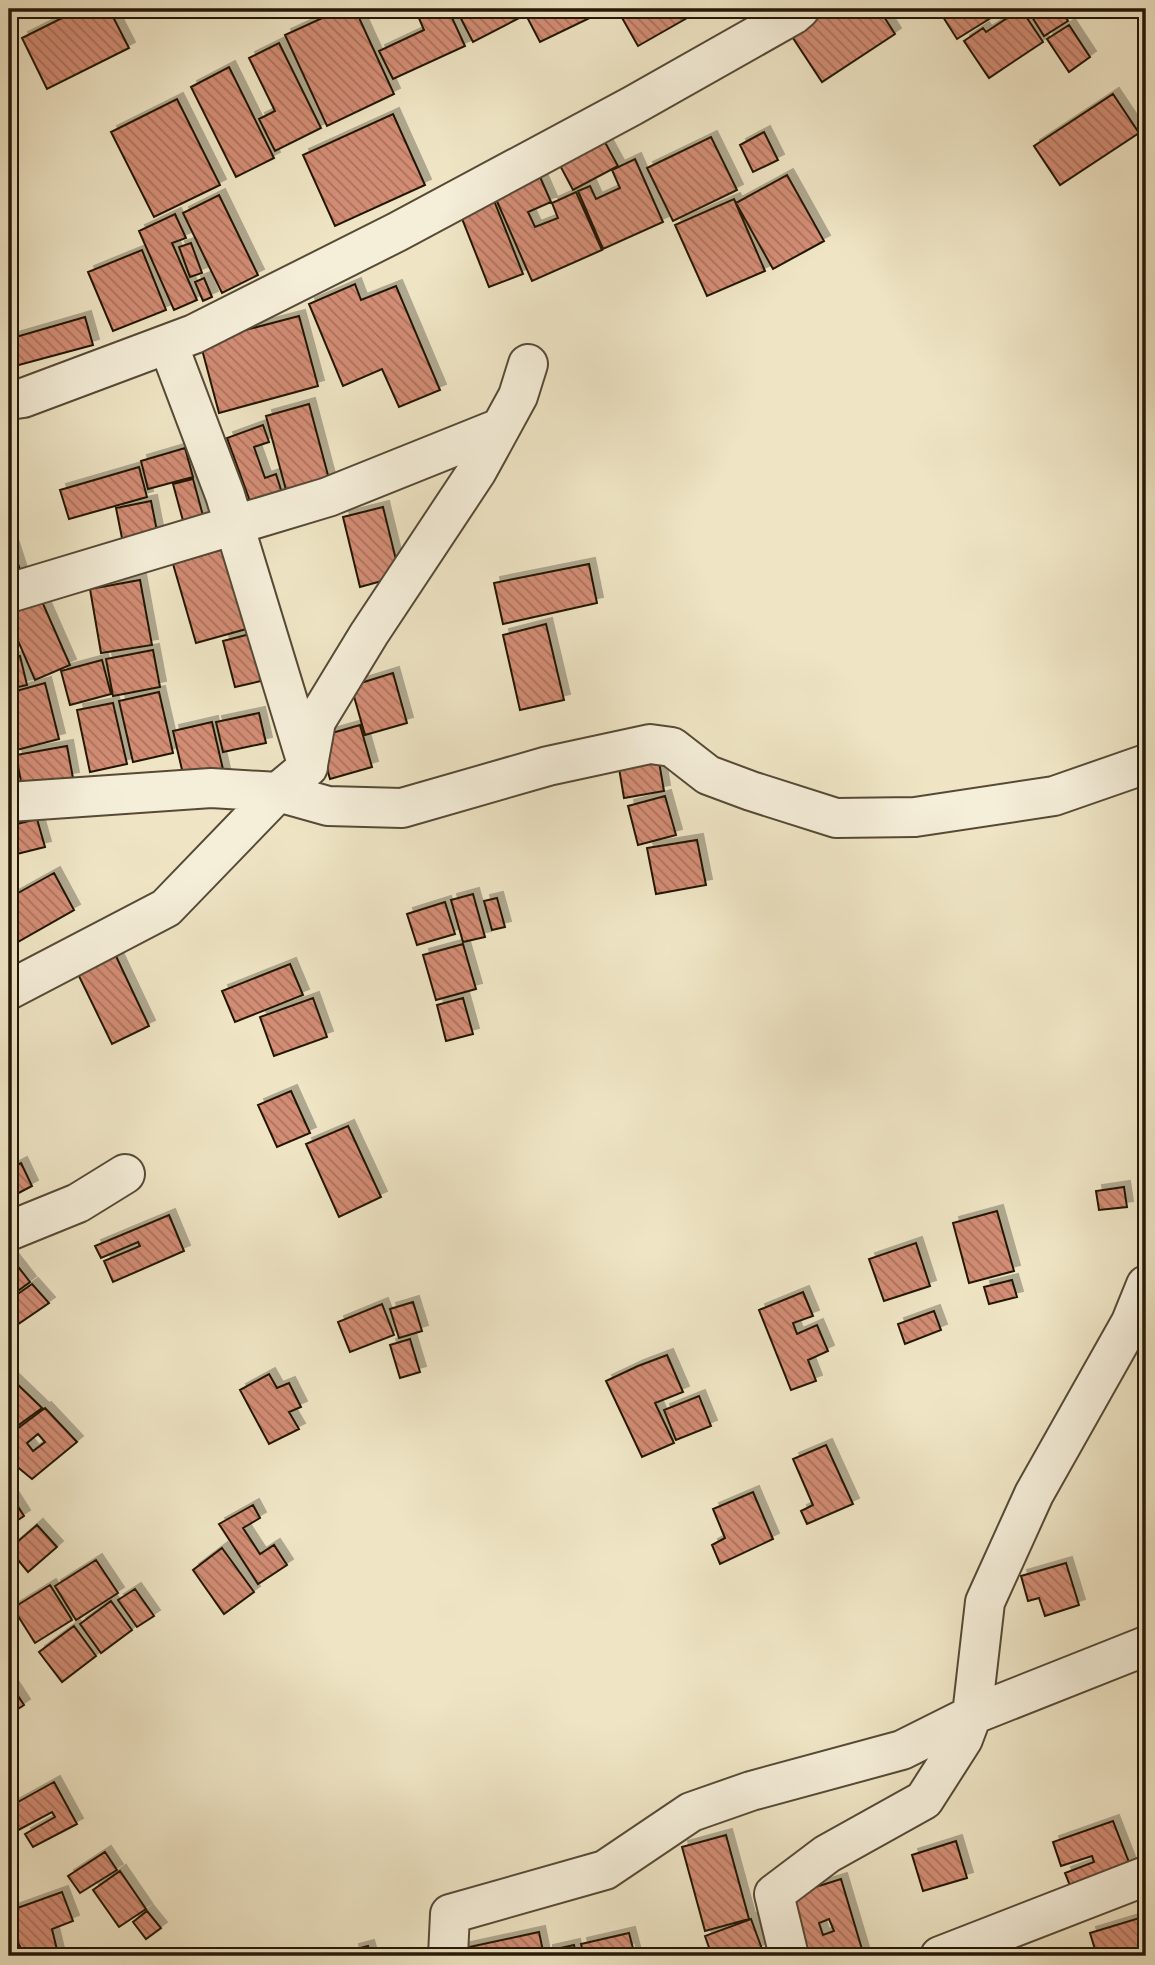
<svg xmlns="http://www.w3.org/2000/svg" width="1155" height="1965" font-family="'Sorts Mill Goudy',serif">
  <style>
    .building { fill: url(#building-back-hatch); stroke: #231706; stroke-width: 2; fill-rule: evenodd; filter: url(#shadow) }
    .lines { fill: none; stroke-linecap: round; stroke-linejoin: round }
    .minor-casing { stroke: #564a36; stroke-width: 42 }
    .minor { stroke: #f5eed9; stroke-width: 38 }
  </style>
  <defs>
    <pattern id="building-back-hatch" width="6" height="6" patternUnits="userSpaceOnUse" patternTransform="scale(1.75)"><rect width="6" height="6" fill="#d38d75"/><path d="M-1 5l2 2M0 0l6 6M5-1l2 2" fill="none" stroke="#ab725e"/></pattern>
    <filter id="shadow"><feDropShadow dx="6" dy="-6" stdDeviation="0" flood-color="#0004"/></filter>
  </defs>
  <rect width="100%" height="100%" fill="#efe5c5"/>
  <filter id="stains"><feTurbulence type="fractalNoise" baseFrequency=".00286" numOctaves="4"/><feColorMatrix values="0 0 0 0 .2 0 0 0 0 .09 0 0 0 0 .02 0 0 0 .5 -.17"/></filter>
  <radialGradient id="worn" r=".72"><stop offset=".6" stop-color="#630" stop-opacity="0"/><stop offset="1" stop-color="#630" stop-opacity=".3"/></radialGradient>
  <path class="building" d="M 80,9 L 109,9 L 129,48 L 47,89 L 22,38 Z
    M 342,9 L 355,9 L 394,94 L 327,126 L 285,35 Z
    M 415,9 L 448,9 L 465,46 L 393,79 L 379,51 L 424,30 Z
    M 456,9 L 522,9 L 525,15 L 473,42 Z
    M 543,9 L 598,9 L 600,13 L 540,42 L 527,17 Z
    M 617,9 L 700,9 L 701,10 L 638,46 Z
    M 832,9 L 879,9 L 895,34 L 822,82 L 791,35 Z
    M 938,9 L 1000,9 L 1002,11 L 957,39 Z
    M 1021,9 L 1043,42 L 989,78 L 964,41 L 983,28 L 986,32 Z
    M 1027,9 L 1060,9 L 1068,21 L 1044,36 Z
    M 1069,25 L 1090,57 L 1069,72 L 1047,39 Z
    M 279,43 L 321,128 L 275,151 L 259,119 L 275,111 L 249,58 Z
    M 229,67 L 274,158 L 236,177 L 191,87 Z
    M 1113,94 L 1139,133 L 1060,185 L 1034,146 Z
    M 177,99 L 220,185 L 154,217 L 111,132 Z
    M 393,114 L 425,185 L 335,226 L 303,155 Z
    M 764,132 L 778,160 L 753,172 L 740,145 Z
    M 601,135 L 618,166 L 573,190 L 556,158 Z
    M 711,137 L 737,190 L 673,221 L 647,168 Z
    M 635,159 L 663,222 L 603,249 L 578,191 L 590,186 L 596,199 L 620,188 L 612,170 Z
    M 537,170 L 551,202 L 528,212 L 535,227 L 558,218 L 552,203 L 576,192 L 602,250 L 532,281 L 492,190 Z
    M 787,175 L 824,241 L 773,269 L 736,203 Z
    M 219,195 L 258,275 L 222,293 L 183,213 Z
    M 493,198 L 523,274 L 489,287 L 459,211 Z
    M 734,199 L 765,271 L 707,296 L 675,225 Z
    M 175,214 L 186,238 L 172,243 L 197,300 L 174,310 L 139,231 Z
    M 191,243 L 202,273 L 190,277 L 179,247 Z
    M 142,250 L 166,310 L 113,331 L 88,272 Z
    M 204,278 L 212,297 L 203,301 L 195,282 Z
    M 355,284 L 361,300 L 396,286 L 440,390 L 399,407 L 382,369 L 343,386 L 309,304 Z
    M 299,316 L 318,386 L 219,413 L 200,342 Z
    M 85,317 L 93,345 L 15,366 L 9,339 Z
    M 309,404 L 329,479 L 286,490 L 266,416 Z
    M 263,425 L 269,442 L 254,447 L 265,478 L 276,474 L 282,493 L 251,504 L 227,438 Z
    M 185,448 L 193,477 L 148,489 L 141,461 Z
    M 139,467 L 147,497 L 69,519 L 60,490 Z
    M 193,479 L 205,523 L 185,528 L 173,484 Z
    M 151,501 L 158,536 L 123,543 L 116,508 Z
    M 383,507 L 400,576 L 360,587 L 343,517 Z
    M 9,536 L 21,573 L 9,577 Z
    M 227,548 L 250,628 L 196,643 L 173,564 Z
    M 589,564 L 597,603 L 503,624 L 494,583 Z
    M 140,580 L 152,645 L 101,653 L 90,589 Z
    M 40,597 L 70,665 L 35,680 L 9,620 L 9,611 Z
    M 546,624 L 564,700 L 520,710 L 503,635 Z
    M 250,634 L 261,681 L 235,687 L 223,641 Z
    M 153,650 L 160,687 L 113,696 L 106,659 Z
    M 20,656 L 27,685 L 9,689 L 9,659 Z
    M 102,660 L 111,694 L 70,705 L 61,671 Z
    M 393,673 L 407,723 L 365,735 L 351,686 Z
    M 45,683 L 59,739 L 9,752 L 9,693 Z
    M 159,692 L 173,753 L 133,762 L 119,701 Z
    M 113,703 L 127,764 L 90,772 L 77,710 Z
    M 259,713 L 266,743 L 223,752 L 216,722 Z
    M 212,722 L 225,778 L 186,787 L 173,731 Z
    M 360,725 L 372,767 L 330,779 L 318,737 Z
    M 67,746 L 73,778 L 22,787 L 16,755 Z
    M 658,756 L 664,791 L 624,798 L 618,762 Z
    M 665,796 L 676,835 L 638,845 L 628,806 Z
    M 37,819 L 45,847 L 9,856 L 9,826 Z
    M 697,840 L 706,885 L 656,894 L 647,848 Z
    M 54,873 L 74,910 L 9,947 L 9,898 Z
    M 473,894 L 485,937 L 463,942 L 451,900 Z
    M 497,898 L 505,927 L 492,930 L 484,901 Z
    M 445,902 L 455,934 L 417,945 L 407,914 Z
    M 463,944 L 476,989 L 436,1000 L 423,955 Z
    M 114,952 L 149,1026 L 112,1044 L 76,970 Z
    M 290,964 L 303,995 L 235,1022 L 222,991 Z
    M 313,998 L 327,1037 L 274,1056 L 260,1017 Z
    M 463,998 L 473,1034 L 446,1041 L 437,1005 Z
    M 291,1091 L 310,1133 L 277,1147 L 258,1105 Z
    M 348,1126 L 381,1197 L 339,1217 L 306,1144 Z
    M 21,1163 L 32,1186 L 9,1198 L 9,1169 Z
    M 1124,1187 L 1127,1207 L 1099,1210 L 1096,1191 Z
    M 997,1211 L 1014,1271 L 969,1283 L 953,1223 Z
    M 169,1215 L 184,1251 L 113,1282 L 104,1261 L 140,1246 L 138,1242 L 101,1258 L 95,1246 Z
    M 916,1243 L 930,1286 L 884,1301 L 869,1259 Z
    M 9,1255 L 30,1282 L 15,1293 L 9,1285 Z
    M 1012,1280 L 1017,1297 L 989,1304 L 984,1287 Z
    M 32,1284 L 49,1303 L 11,1329 L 9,1326 L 9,1289 L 15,1296 Z
    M 803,1292 L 813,1316 L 793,1323 L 797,1334 L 817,1325 L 828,1351 L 808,1360 L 816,1381 L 791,1390 L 759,1310 Z
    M 413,1302 L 422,1331 L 399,1338 L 390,1309 Z
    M 382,1304 L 394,1335 L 350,1352 L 338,1322 Z
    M 934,1311 L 941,1330 L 905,1344 L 898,1324 Z
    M 410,1339 L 420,1372 L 400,1378 L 390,1345 Z
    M 667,1355 L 683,1392 L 655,1403 L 674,1443 L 642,1457 L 606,1381 L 638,1366 Z
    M 269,1374 L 277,1388 L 289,1383 L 301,1407 L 289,1412 L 299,1429 L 269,1444 L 240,1390 Z
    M 11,1378 L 42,1408 L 9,1432 L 9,1380 Z
    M 699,1396 L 711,1426 L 676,1440 L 664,1410 Z
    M 45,1408 L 77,1442 L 32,1479 L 9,1460 L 9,1435 ZM 38,1434 L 45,1442 L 33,1451 L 27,1443 Z
    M 826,1445 L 853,1504 L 807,1524 L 801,1511 L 813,1505 L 793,1459 Z
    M 753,1492 L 773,1539 L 720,1564 L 712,1545 L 725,1538 L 713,1509 Z
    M 12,1497 L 24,1516 L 9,1526 L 9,1499 Z
    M 253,1505 L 260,1518 L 243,1528 L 260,1554 L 274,1545 L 287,1565 L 258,1584 L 219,1524 Z
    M 37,1525 L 57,1547 L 28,1572 L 9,1549 Z
    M 222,1548 L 254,1592 L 224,1614 L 193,1570 Z
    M 96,1560 L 118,1593 L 76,1620 L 55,1586 Z
    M 1066,1563 L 1079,1605 L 1045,1616 L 1039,1598 L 1028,1601 L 1021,1576 Z
    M 50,1585 L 72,1620 L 35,1643 L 13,1608 Z
    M 135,1589 L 154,1616 L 137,1627 L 118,1600 Z
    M 111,1601 L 132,1630 L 101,1653 L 80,1624 Z
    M 74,1626 L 96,1656 L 62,1682 L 39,1652 Z
    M 9,1682 L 24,1705 L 9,1715 Z
    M 54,1782 L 77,1824 L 33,1847 L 25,1834 L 55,1817 L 52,1812 L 9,1835 L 9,1807 Z
    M 1113,1821 L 1130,1865 L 1071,1888 L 1065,1873 L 1094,1862 L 1092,1856 L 1061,1866 L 1053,1842 Z
    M 726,1835 L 749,1919 L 705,1931 L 682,1847 Z
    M 956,1841 L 967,1878 L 923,1891 L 912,1855 Z
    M 105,1852 L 117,1870 L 80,1893 L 68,1876 Z
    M 120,1871 L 146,1909 L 119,1927 L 93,1890 Z
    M 841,1879 L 864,1956 L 806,1956 L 787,1896 ZM 829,1919 L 834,1931 L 823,1935 L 819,1923 Z
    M 62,1892 L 73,1921 L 52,1929 L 58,1954 L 47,1956 L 24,1956 L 9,1922 L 9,1911 Z
    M 147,1911 L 161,1928 L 146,1939 L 133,1922 Z
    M 1146,1916 L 1146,1949 L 1122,1956 L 1097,1956 L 1090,1933 Z
    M 751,1919 L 762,1949 L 743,1955 L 744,1956 L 712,1956 L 705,1936 Z
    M 539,1932 L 544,1956 L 462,1956 L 460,1949 Z
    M 629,1933 L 635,1956 L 630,1956 L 631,1956 L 629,1948 L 612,1953 L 613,1956 L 584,1956 L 581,1944 Z
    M 574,1945 L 576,1956 L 547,1956 L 547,1951 Z
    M 368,1946 L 371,1956 L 354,1956 L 353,1950 Z"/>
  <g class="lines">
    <defs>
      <path id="minor" d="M 9,400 L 23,398 L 194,334 L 397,232 L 632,106 L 793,15 L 800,9
        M 9,593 L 328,497 L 500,428
        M 308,765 L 316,721 L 369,634 L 477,471 L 518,396 L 528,364
        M 9,802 L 211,788 L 278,792 L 328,806 L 402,808 L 548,766 L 650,744 L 672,747 L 708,775 L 751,791 L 836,818 L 915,817 L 1054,796 L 1146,764
        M 9,990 L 166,908 L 278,792 L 308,767 L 225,495 L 168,344
        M 9,1231 L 78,1203 L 125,1174
        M 448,1956 L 450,1914 L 605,1870 L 691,1812 L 751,1791 L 902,1750 L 972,1715 L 1146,1646
        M 789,1956 L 774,1894 L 827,1854 L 924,1800 L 963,1739 L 972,1715 L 985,1602 L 1034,1494 L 1131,1322 L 1146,1285
        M 940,1956 L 1146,1876"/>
    </defs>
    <use href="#minor" class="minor-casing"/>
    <use href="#minor" class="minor"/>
  </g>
  <rect width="1155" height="1965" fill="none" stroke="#efe5c5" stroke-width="35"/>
  <rect x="10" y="10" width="1134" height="1944" fill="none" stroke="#231706" stroke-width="3.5"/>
  <rect x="18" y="18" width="1120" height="1930" fill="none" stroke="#231706" stroke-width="2"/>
  <rect width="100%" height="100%" filter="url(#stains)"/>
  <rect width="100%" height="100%" fill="url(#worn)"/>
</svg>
